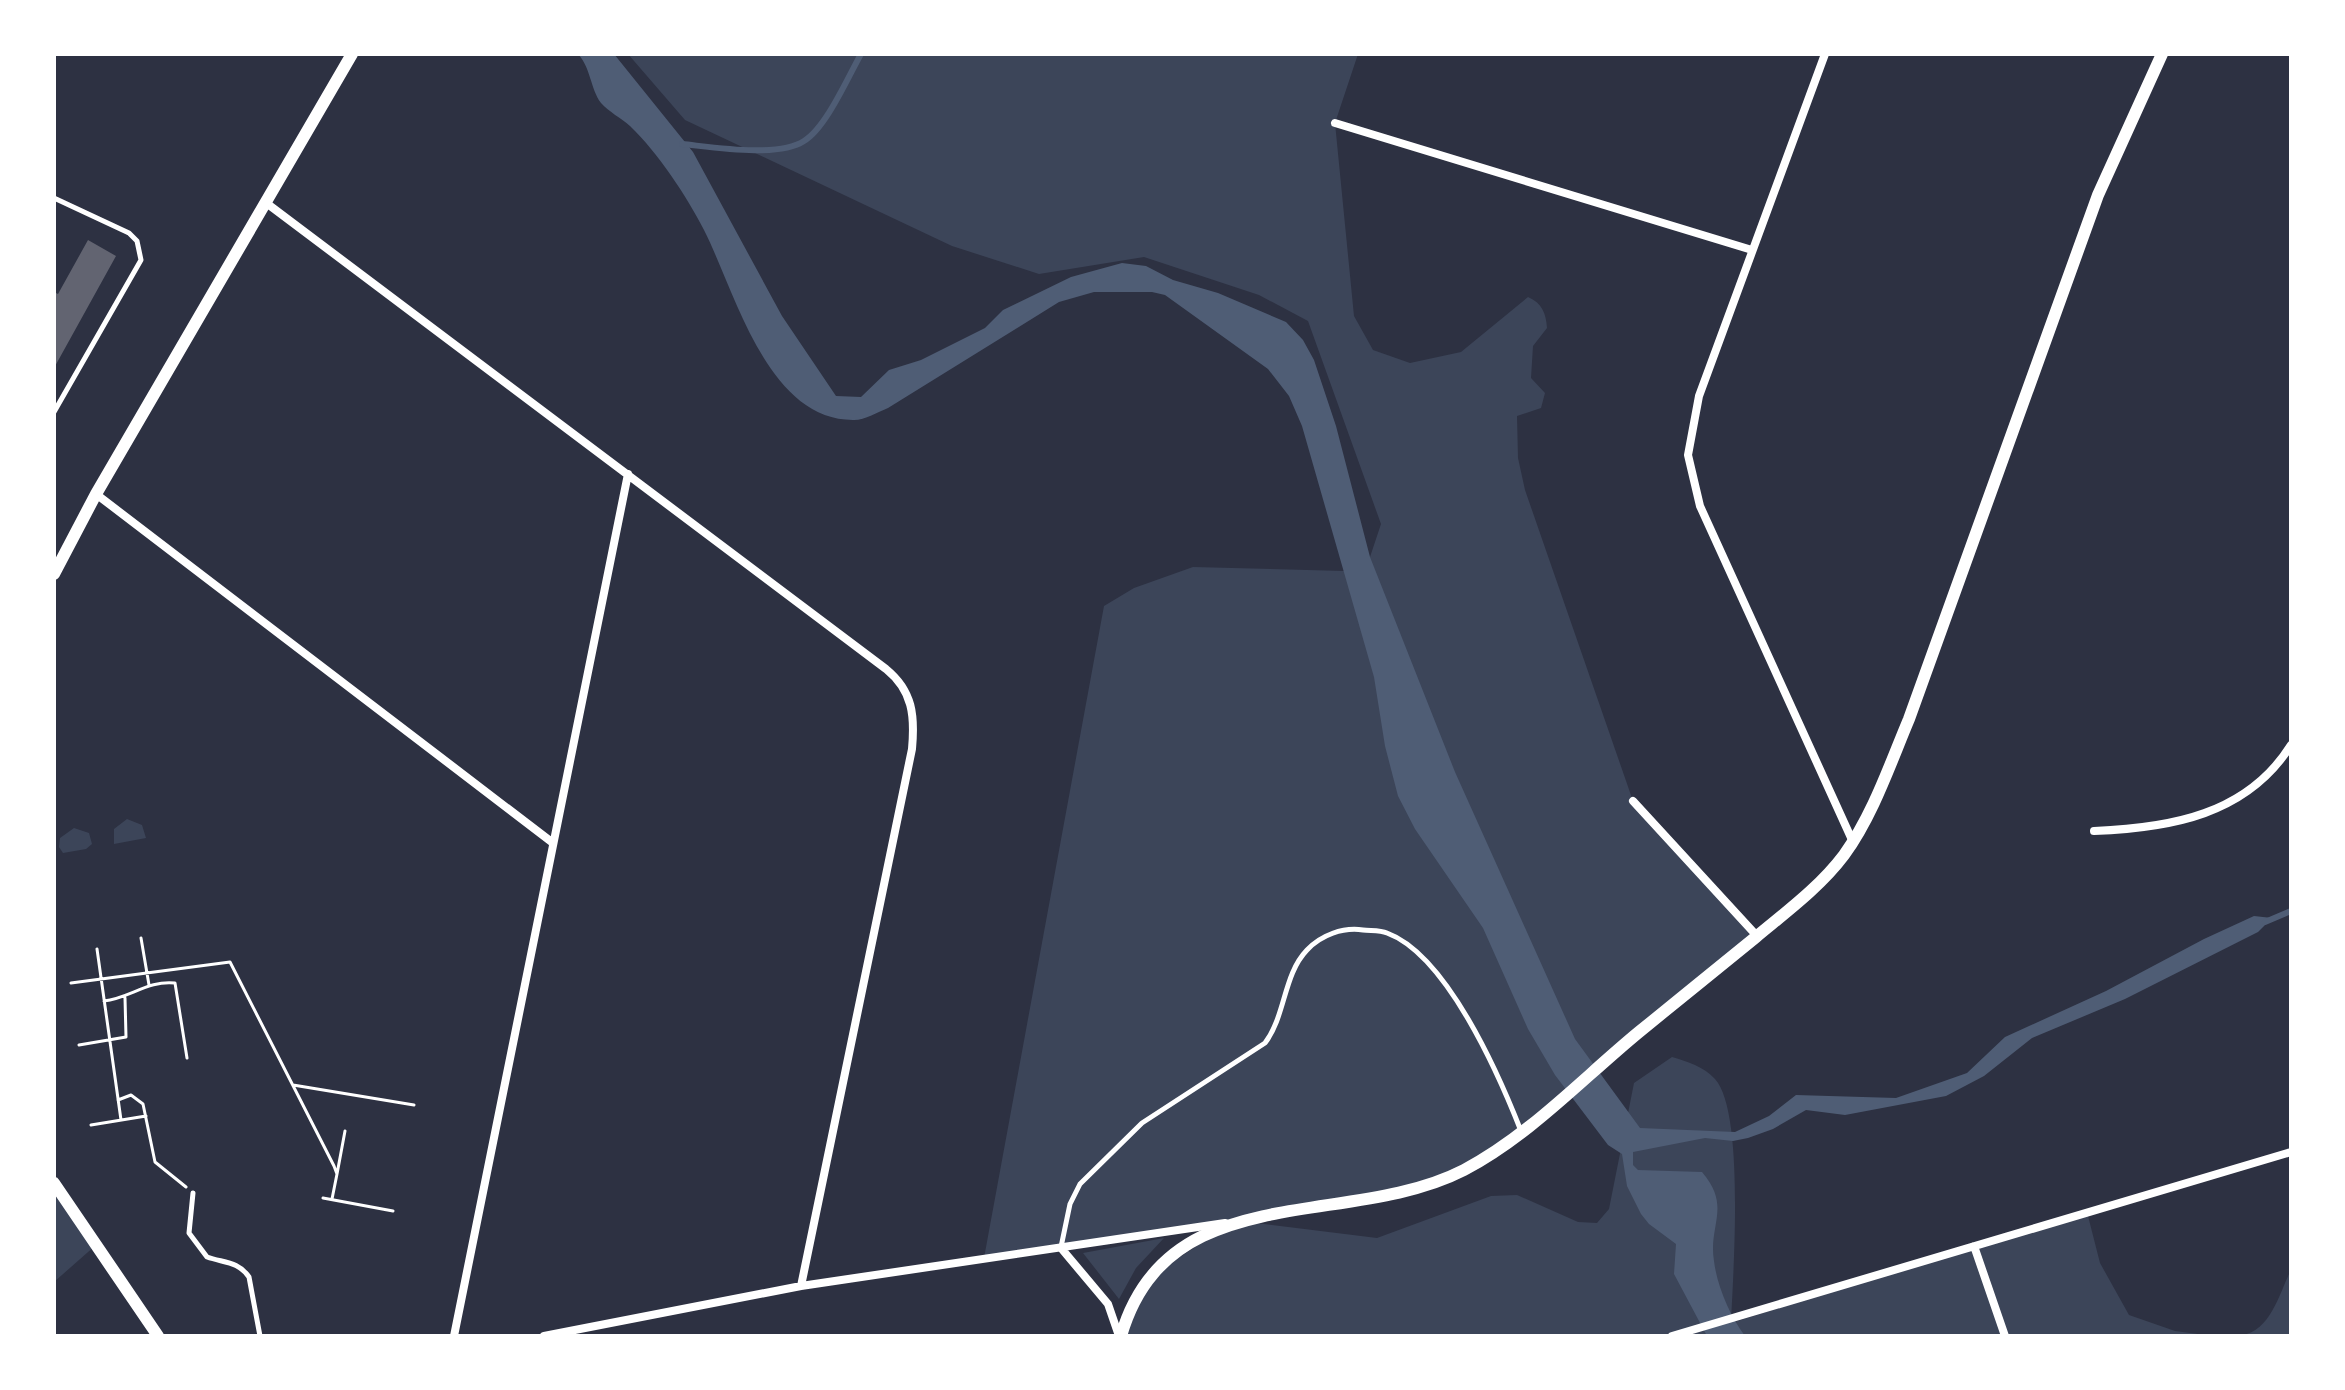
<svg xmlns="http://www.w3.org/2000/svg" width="2345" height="1390" font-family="Signika,sans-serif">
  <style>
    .green { fill: #3c4559 }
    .water { fill: #4f5d75 }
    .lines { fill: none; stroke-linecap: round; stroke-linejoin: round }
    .stream { stroke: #4f5d75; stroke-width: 6 }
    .building { fill: #626471 }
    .path { stroke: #fff; stroke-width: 3 }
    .service { stroke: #fff; stroke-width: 5 }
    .minor { stroke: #fff; stroke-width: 8 }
    .tertiary { stroke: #fff; stroke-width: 12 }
  </style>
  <rect width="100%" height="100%" fill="#2d3142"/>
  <path class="green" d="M 628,54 L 1358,54 L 1335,123 L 1354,316 L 1373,350 L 1410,363 L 1461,352 L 1528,297 C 1542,303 1546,313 1547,328 L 1533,346 L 1531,378 L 1545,393 L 1541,408 L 1517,416 L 1518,458 L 1525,490 L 1633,801 L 1757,936 L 1521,1131 L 1435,1183 L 1240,1221 L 1377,1238 L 1491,1196 L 1517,1195 L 1578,1222 L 1597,1223 L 1609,1209 L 1634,1083 L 1672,1057 C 1688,1062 1703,1066 1715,1079 C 1745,1112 1733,1274 1731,1323 L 2087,1212 L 2100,1263 L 2129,1315 L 2175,1331 L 2213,1336 L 1121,1336 L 1151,1276 L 1232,1223 L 984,1258 L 1104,606 L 1134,588 L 1193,567 L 1344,571 L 1370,557 L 1381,524 L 1308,321 L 1259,295 L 1144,257 L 1039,274 L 952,246 L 685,120 Z
    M 127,819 L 142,825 L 146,838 L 114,844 L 114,829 Z
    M 74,828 L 89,833 L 92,844 L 86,849 L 63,853 L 59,847 L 60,838 Z
    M 61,1193 L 96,1245 L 54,1282 L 54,1200 Z
    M 1164,1238 L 1136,1268 L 1119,1299 L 1083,1253 Z
    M 2291,1270 L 2291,1336 L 2236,1336 C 2270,1335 2278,1296 2291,1270 Z"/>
  <path class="water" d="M 578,54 L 614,54 L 693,152 L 782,316 L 836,396 L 861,397 L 889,370 L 921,360 L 985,328 L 1003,310 L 1071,277 L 1122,263 L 1146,266 L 1173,280 L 1218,293 L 1286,322 L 1303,340 L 1314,360 L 1336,426 L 1370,557 L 1455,772 L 1575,1039 L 1640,1128 L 1735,1132 L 1769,1116 L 1796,1095 L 1896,1098 L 1967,1073 L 2005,1037 L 2106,991 L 2204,939 L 2254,916 L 2272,918 L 2258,932 L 2125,999 L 2032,1038 L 1984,1076 L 1946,1096 L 1845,1115 L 1806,1110 L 1773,1129 L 1748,1138 L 1733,1141 L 1705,1138 L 1633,1152 L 1633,1165 L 1638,1170 L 1702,1172 C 1732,1207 1708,1225 1714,1261 C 1717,1286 1730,1316 1745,1336 L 1707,1336 L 1674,1274 L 1676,1244 L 1649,1224 L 1641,1214 L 1627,1186 L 1622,1154 L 1608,1145 L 1555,1075 L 1528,1029 L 1483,928 L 1415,829 L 1398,796 L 1385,746 L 1374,677 L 1302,426 L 1289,396 L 1268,369 L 1165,295 L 1152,292 L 1094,292 L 1059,302 L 888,408 C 878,412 865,420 854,420 C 767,421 735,291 704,230 C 686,195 658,153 630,126 C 621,118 609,112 601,103 C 590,88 591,68 578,54 Z"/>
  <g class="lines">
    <path class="stream" d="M 682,144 C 712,147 778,158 804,141 C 826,128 848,77 861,54
      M 2265,922 L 2291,911"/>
  </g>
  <path class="building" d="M 88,240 L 116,256 L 54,368 L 54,292 L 58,294 Z"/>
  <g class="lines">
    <path class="path" d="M 141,938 L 149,985
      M 97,949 L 121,1120
      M 71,983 L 230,962 L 334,1166 L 337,1174 L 332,1199
      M 104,1001 C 130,998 148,980 175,983 L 187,1058
      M 79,1045 L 126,1037 L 125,998
      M 293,1085 L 414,1105
      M 118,1100 L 131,1095 L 143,1104 L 155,1162 L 186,1187
      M 91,1125 L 146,1116
      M 337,1174 L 345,1131
      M 323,1198 L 393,1211"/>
    <path class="service" d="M 54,198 L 129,233 L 137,241 L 141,260 L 54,412
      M 193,1193 L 189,1233 L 207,1257 C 224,1263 238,1261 249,1277 L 260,1336
      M 1061,1247 L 1070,1204 L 1080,1184 L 1142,1123 L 1265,1043 C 1286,1015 1283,975 1307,950 C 1321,935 1343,927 1363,930 C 1370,931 1380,930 1387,933 C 1447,955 1499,1075 1521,1131"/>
    <path class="minor" d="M 1825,54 L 1699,396 L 1688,455 L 1700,506 L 1853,842
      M 1335,123 L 1752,250
      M 265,202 L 886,669 C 913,691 915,716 912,749 L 801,1286
      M 96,494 L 553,843
      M 1633,801 L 1757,936
      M 2094,831 C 2170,828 2247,815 2291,745
      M 1974,1246 L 2005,1336
      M 1061,1248 L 1108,1304 L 1119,1336
      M 454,1336 L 628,474
      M 544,1336 L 801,1286 L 1225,1223
      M 1672,1336 L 2291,1152"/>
    <path class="tertiary" d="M 54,574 L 96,494 L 352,54
      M 54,1183 L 158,1336
      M 1121,1336 C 1167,1176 1348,1230 1464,1170 C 1529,1136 1583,1078 1639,1032 C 1678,1000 1717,969 1756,937 C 1786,912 1820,887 1844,855 C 1873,815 1890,764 1909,719 L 2098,195 L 2162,54"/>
  </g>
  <rect width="2345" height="1390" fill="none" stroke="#ffffff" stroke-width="112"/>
</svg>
